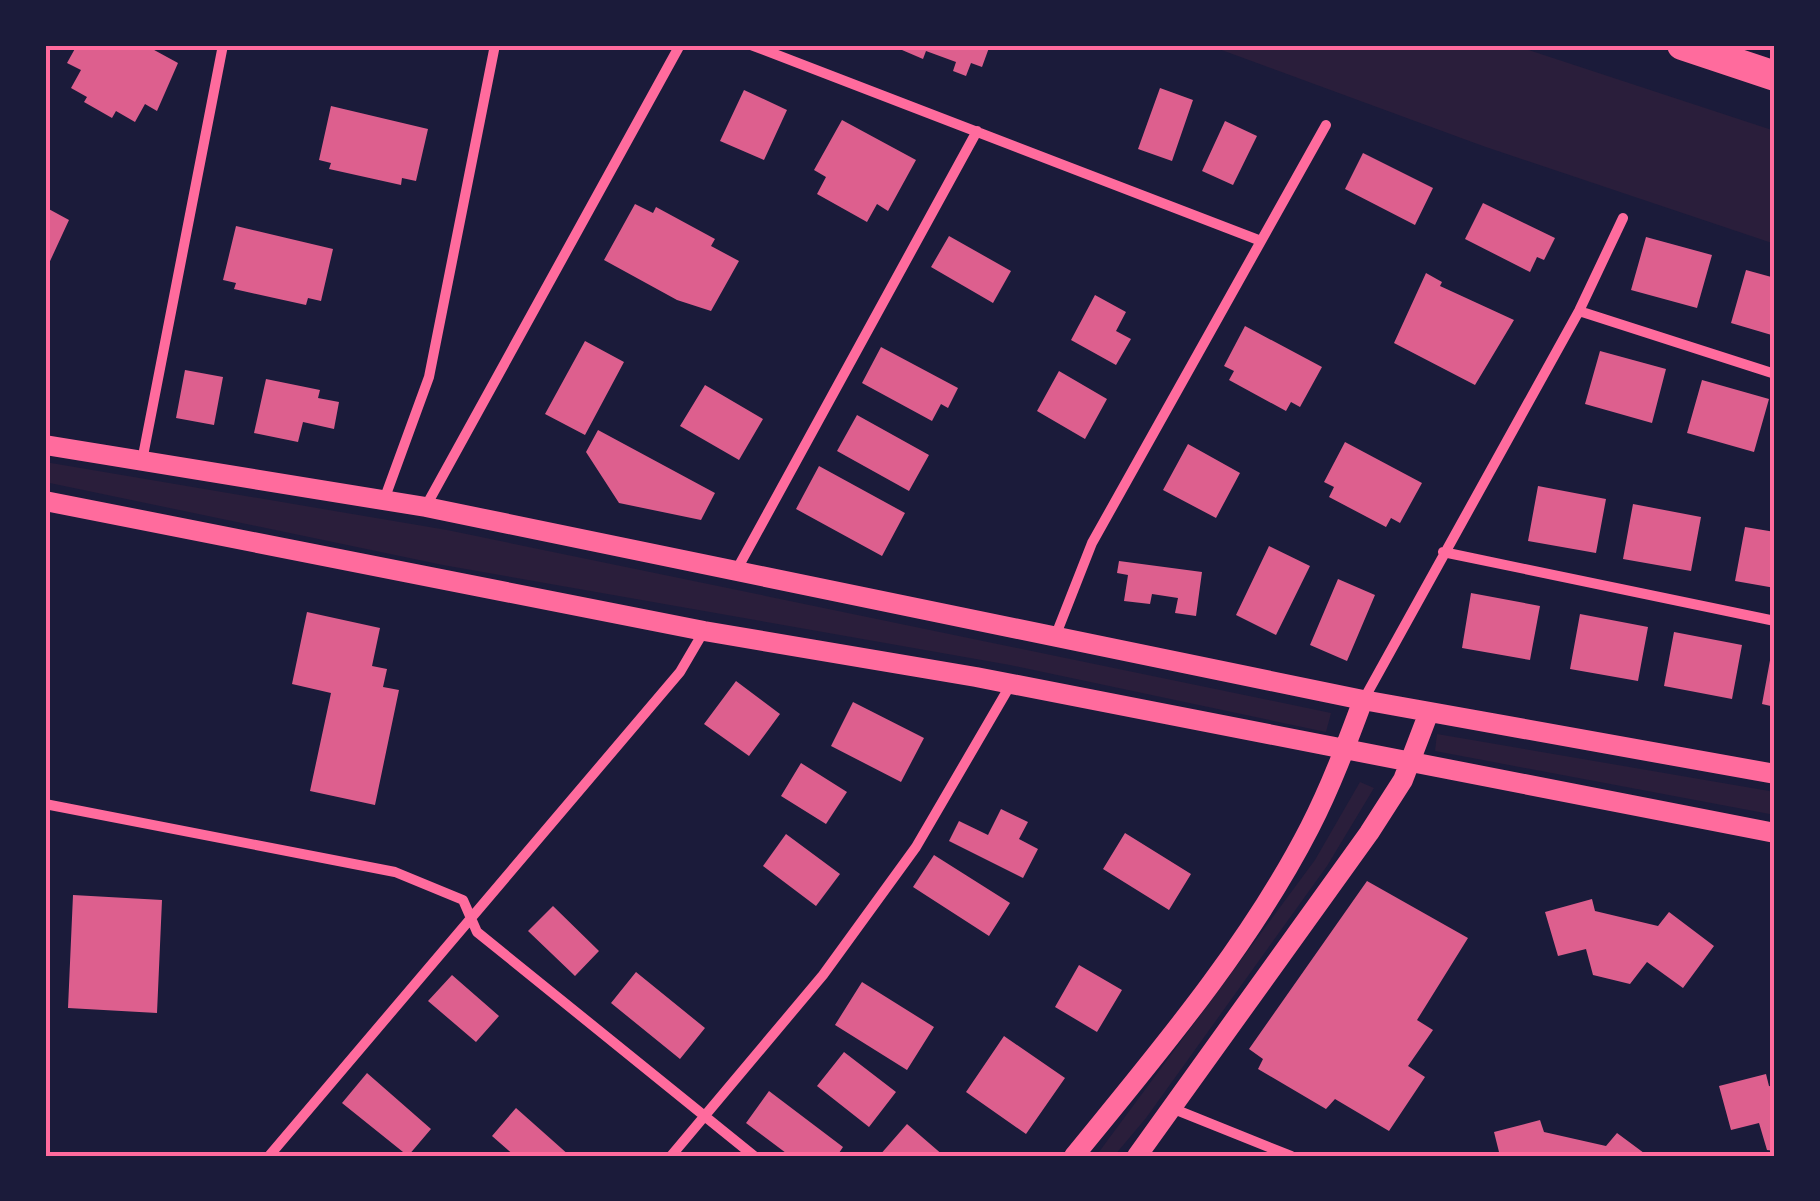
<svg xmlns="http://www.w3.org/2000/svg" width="1820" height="1201" font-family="'Asap Condensed',sans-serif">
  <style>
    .green { fill: #2a1e3b }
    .building { fill: #dd5f8e }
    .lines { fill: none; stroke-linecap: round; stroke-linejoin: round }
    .minor { stroke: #ff6b9d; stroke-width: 10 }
    .secondary { stroke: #ff6b9d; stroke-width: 20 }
    .motorway { stroke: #ff6b9d; stroke-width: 30 }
    .neatline { fill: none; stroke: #ff6b9d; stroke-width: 4 }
  </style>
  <rect width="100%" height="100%" fill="#1b1b3a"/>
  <path class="green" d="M 1208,45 L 1513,45 L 1775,131 L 1775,244 L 1483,146 Z
    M 45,462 L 447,530 L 1331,713 L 1326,732 L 1010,665 L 443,565 L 45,482 Z
    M 1437,734 L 1775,792 L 1775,815 L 1435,751 Z
    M 1360,782 L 1374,788 L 1327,866 L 1146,1118 L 1114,1156 L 1096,1156 L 1315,860 Z"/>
  <path class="building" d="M 77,45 L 145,45 L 178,63 L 157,111 L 145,104 L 135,122 L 116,111 L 112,118 L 84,102 L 87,97 L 71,88 L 81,70 L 67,63 Z
    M 904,45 L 990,45 L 982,67 L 971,63 L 966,76 L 953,71 L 956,62 L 926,51 L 923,59 L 902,50 Z
    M 1160,88 L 1193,100 L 1172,161 L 1138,149 Z
    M 744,90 L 787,110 L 764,160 L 720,141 Z
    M 331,106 L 428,129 L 416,181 L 402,178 L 401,185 L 329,169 L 331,163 L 319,160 Z
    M 842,120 L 916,160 L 888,211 L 877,204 L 867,222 L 817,194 L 826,177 L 814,170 Z
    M 1225,121 L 1257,136 L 1233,185 L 1202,171 Z
    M 1363,153 L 1433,188 L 1415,225 L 1345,189 Z
    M 1483,203 L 1555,238 L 1544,260 L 1537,257 L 1530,272 L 1465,239 Z
    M 635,204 L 653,213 L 656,207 L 715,239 L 711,246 L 739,261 L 711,311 L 677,300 L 604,260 Z
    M 45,207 L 69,220 L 45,272 Z
    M 236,226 L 333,249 L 321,301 L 308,298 L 306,305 L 234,289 L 236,283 L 223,280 Z
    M 949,236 L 1011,271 L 993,303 L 931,267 Z
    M 1646,237 L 1712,255 L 1697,308 L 1631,290 Z
    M 1746,270 L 1775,278 L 1775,336 L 1731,323 Z
    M 1426,273 L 1442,282 L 1440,286 L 1514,320 L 1475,385 L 1394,343 Z
    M 1095,295 L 1126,312 L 1116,331 L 1131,339 L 1116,365 L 1071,340 Z
    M 1245,326 L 1322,367 L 1300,407 L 1291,402 L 1286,411 L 1229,380 L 1234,371 L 1224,366 Z
    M 585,341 L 624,362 L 585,435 L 545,414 Z
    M 881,347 L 958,388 L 948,408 L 941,404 L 932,421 L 862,383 Z
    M 1600,351 L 1666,369 L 1652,423 L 1585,404 Z
    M 185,370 L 223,377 L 214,425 L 176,418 Z
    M 1059,371 L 1107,399 L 1085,439 L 1037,411 Z
    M 266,379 L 320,390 L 318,398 L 339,402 L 334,429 L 303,422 L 298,442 L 254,433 Z
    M 1702,380 L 1769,399 L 1754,452 L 1687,433 Z
    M 705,385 L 763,419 L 739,460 L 680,426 Z
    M 857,415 L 929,455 L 909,491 L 837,451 Z
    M 598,430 L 715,493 L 701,520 L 619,503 L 586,452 Z
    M 1345,442 L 1422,483 L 1400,523 L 1391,518 L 1386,527 L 1329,497 L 1334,487 L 1324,482 Z
    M 1188,444 L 1240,473 L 1216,518 L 1163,490 Z
    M 819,466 L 905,513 L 882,556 L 796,509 Z
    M 1538,486 L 1606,499 L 1596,553 L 1528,541 Z
    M 1633,504 L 1701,517 L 1691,571 L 1623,559 Z
    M 1745,527 L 1775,532 L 1775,588 L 1735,581 Z
    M 1269,546 L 1310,566 L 1276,635 L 1236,615 Z
    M 1119,561 L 1202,572 L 1196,616 L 1175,613 L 1178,598 L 1152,594 L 1150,604 L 1124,601 L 1128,575 L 1117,573 Z
    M 1338,579 L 1375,595 L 1347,661 L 1310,645 Z
    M 1471,593 L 1540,606 L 1530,660 L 1462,648 Z
    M 307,612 L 380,628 L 372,666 L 387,669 L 383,687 L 399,690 L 375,805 L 310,791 L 331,693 L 292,684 Z
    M 1580,614 L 1648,627 L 1638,681 L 1570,669 Z
    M 1674,632 L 1742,645 L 1732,699 L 1664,686 Z
    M 1773,644 L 1775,645 L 1775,707 L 1762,704 Z
    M 736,681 L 780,714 L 749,756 L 704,724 Z
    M 853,702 L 924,738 L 901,782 L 831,746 Z
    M 801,763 L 847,792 L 826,824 L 781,796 Z
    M 1001,809 L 1028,822 L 1019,839 L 1038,849 L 1023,878 L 949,841 L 959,821 L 988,835 Z
    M 1125,833 L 1191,874 L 1169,910 L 1103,869 Z
    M 786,834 L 840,874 L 816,906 L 763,866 Z
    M 934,855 L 1010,903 L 989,936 L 913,887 Z
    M 1367,881 L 1468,938 L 1417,1020 L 1433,1030 L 1408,1066 L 1425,1077 L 1389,1131 L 1335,1099 L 1326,1109 L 1258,1069 L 1263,1059 L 1249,1049 Z
    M 73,895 L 162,900 L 157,1013 L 68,1008 Z
    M 1592,899 L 1595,911 L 1658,926 L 1669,912 L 1714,946 L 1683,988 L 1647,962 L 1630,984 L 1593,975 L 1586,949 L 1558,956 L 1545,912 Z
    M 553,906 L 599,951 L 575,976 L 528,931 Z
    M 1079,965 L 1122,990 L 1097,1032 L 1055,1007 Z
    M 636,972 L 705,1028 L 680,1059 L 611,1003 Z
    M 452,975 L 499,1016 L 476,1042 L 428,1001 Z
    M 862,982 L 934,1027 L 907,1070 L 835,1025 Z
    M 1004,1036 L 1065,1078 L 1026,1134 L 966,1092 Z
    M 844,1052 L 896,1092 L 869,1127 L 817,1086 Z
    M 367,1073 L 431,1129 L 408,1156 L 342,1103 Z
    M 1766,1074 L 1769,1086 L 1775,1087 L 1775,1151 L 1767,1150 L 1759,1123 L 1731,1130 L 1719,1086 Z
    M 769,1091 L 843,1147 L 837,1156 L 790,1156 L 746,1123 Z
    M 516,1108 L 570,1156 L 515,1156 L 492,1136 Z
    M 1540,1120 L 1544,1132 L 1606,1146 L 1617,1133 L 1648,1156 L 1500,1156 L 1494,1132 Z
    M 907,1124 L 944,1156 L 879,1156 Z"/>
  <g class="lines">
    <path class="minor" d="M 751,45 L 1261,241
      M 1579,311 L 1775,374
      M 142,461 L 223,45
      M 384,500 L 429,377 L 495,45
      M 426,506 L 680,45
      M 1443,552 L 1775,621
      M 736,571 L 977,131
      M 1055,637 L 1092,543 L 1326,125
      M 1364,699 L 1579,311 L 1623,218
      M 45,804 L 395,872 L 463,900 L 477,932 L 754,1156
      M 1174,1109 L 1291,1156
      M 269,1156 L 680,672 L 704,631
      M 671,1156 L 823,975 L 916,847 L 1011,684"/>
    <path class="secondary" d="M 45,445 L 426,507 L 1363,700 L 1775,774
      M 45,501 L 704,631 L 976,677 L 1775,833
      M 1074,1156 C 1158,1053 1249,946 1310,827 C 1331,786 1347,743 1363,700
      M 1137,1156 L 1369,833 L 1403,780 L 1429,712"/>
    <path class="motorway" d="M 1682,45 L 1775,76"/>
  </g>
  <rect width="1820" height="1201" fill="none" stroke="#1b1b3a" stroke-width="95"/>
  <rect x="48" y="48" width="1724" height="1106" class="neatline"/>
</svg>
